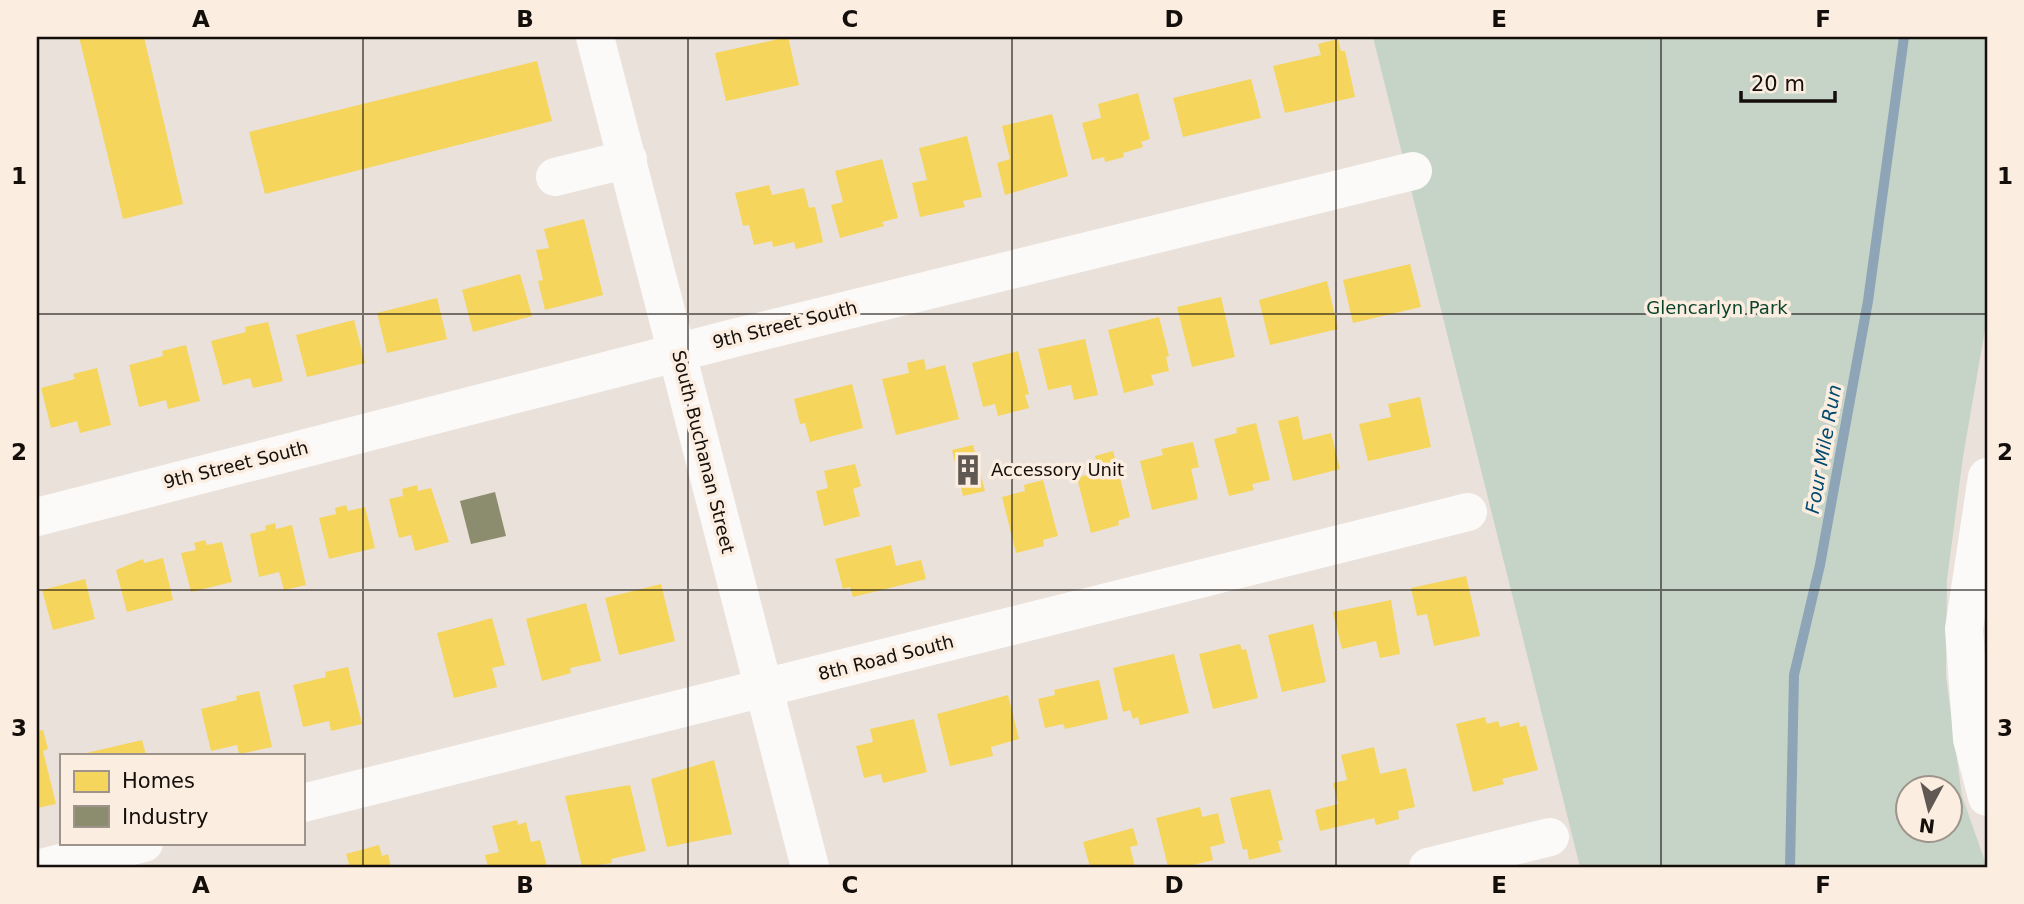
<svg xmlns="http://www.w3.org/2000/svg" width="2024" height="904" font-family="'DejaVu Sans',sans-serif">
  <style>
    .green { fill: #c6d4c7; fill-rule: evenodd }
    .homes { fill: #f6d55c }
    .industry { fill: #8c8c6e }
    .lines { fill: none; stroke-linecap: round; stroke-linejoin: round }
    .stream { stroke: #8da5b6; stroke-width: 10 }
    .minor { stroke: #fcfaf9; stroke-width: 38 }
    .grid { fill: none; stroke: #140f0b; stroke-width: 2; stroke-opacity: 0.55 }
    .labels { text-anchor: middle; stroke-width: 7; stroke-linejoin: round; paint-order: stroke }
    .park-label { font-size: 18px; fill: #08442c; stroke: #fcede1 }
    .street-label { font-size: 18px; fill: #140f0b; stroke: #fcede1 }
    .poi-label { font-size: 18px; fill: #140f0b; stroke: #fcede1; text-anchor: start }
    .water-label { font-size: 19px; font-style: italic; fill: #004a6f; stroke: #fcede1 }
    .neatline { fill: none; stroke: #140f0b; stroke-width: 2.5 }
    .grid-label { font-size: 23px; text-anchor: middle; font-weight: bold; fill: #140f0b }
  </style>
  <rect width="100%" height="100%" fill="#e9e1da"/>
  <path class="green" d="M 1373,37 L 1987,37 L 1987,318 L 1963,457 L 1947,580 L 1946,676 L 1962,796 L 1987,867 L 1580,867 ZM 1909,788 L 1951,788 L 1951,830 L 1909,830 Z"/>
  <path class="homes" d="M 79,37 L 144,37 L 183,204 L 123,219 Z
    M 788,37 L 799,85 L 726,101 L 715,53 Z
    M 1338,39 L 1341,51 L 1345,51 L 1355,97 L 1285,113 L 1273,66 L 1321,55 L 1318,44 Z
    M 537,61 L 552,121 L 265,194 L 249,132 Z
    M 1251,79 L 1261,118 L 1183,137 L 1173,98 Z
    M 1138,93 L 1150,139 L 1141,142 L 1143,147 L 1123,153 L 1124,157 L 1105,162 L 1104,157 L 1092,160 L 1082,123 L 1101,118 L 1098,104 Z
    M 1052,114 L 1068,176 L 1005,195 L 997,163 L 1010,159 L 1002,126 Z
    M 967,136 L 982,197 L 963,201 L 965,207 L 920,217 L 912,183 L 927,180 L 919,148 Z
    M 882,159 L 898,218 L 882,222 L 884,226 L 840,238 L 831,205 L 843,202 L 835,171 Z
    M 769,185 L 772,195 L 804,188 L 809,208 L 815,207 L 823,242 L 796,249 L 794,242 L 773,247 L 772,241 L 754,245 L 749,225 L 743,226 L 735,193 Z
    M 584,219 L 603,295 L 545,310 L 538,281 L 543,280 L 536,250 L 549,248 L 544,229 Z
    M 1410,264 L 1421,307 L 1353,323 L 1343,280 Z
    M 520,274 L 532,316 L 473,332 L 462,290 Z
    M 1327,281 L 1338,329 L 1270,345 L 1259,300 Z
    M 1221,297 L 1235,357 L 1192,367 L 1177,307 Z
    M 437,298 L 447,339 L 387,353 L 377,313 Z
    M 1159,317 L 1169,356 L 1166,357 L 1169,371 L 1151,375 L 1154,385 L 1124,393 L 1108,330 Z
    M 354,320 L 365,363 L 307,377 L 296,335 Z
    M 268,322 L 283,381 L 253,388 L 250,378 L 223,385 L 211,341 L 246,332 L 245,327 Z
    M 1085,339 L 1098,395 L 1074,400 L 1071,385 L 1048,390 L 1038,349 Z
    M 186,345 L 200,401 L 168,409 L 166,400 L 139,407 L 129,365 L 163,356 L 162,351 Z
    M 1018,351 L 1029,394 L 1025,395 L 1029,408 L 998,416 L 995,404 L 983,407 L 972,363 Z
    M 924,359 L 926,370 L 945,365 L 959,419 L 896,435 L 882,379 L 909,373 L 907,363 Z
    M 97,368 L 111,425 L 80,433 L 77,421 L 51,428 L 41,388 L 75,379 L 73,374 Z
    M 852,384 L 863,428 L 810,442 L 805,423 L 800,424 L 794,399 Z
    M 1420,397 L 1431,447 L 1368,461 L 1359,424 L 1391,417 L 1388,404 Z
    M 1298,416 L 1303,440 L 1331,433 L 1340,469 L 1293,481 L 1278,421 Z
    M 1256,423 L 1270,480 L 1252,484 L 1254,490 L 1229,496 L 1214,439 L 1237,433 L 1236,428 Z
    M 1193,442 L 1199,467 L 1191,469 L 1198,499 L 1152,510 L 1140,461 L 1163,455 L 1161,449 Z
    M 973,445 L 985,491 L 963,496 L 952,450 Z
    M 1113,451 L 1130,517 L 1118,521 L 1119,525 L 1091,533 L 1077,478 L 1099,471 L 1095,456 Z
    M 855,464 L 861,486 L 853,489 L 860,516 L 824,526 L 816,491 L 828,488 L 824,471 Z
    M 1043,480 L 1058,536 L 1043,540 L 1044,546 L 1016,553 L 1002,497 L 1025,491 L 1024,485 Z
    M 417,485 L 418,491 L 431,488 L 449,542 L 415,551 L 411,535 L 399,538 L 389,499 L 403,496 L 402,489 Z
    M 346,505 L 348,511 L 365,507 L 375,548 L 329,559 L 319,518 L 336,514 L 335,508 Z
    M 275,523 L 276,529 L 292,525 L 306,585 L 284,590 L 279,572 L 259,577 L 250,534 L 266,530 L 265,526 Z
    M 205,540 L 207,545 L 222,542 L 232,582 L 191,592 L 181,553 L 196,550 L 194,543 Z
    M 891,545 L 896,566 L 921,560 L 926,579 L 853,597 L 850,587 L 843,589 L 835,559 Z
    M 163,558 L 173,600 L 127,612 L 116,570 L 143,559 L 144,563 Z
    M 1466,576 L 1480,636 L 1434,646 L 1427,614 L 1417,616 L 1411,588 Z
    M 85,579 L 95,619 L 53,630 L 42,590 Z
    M 661,584 L 675,641 L 619,655 L 605,598 Z
    M 1391,600 L 1400,654 L 1380,658 L 1376,641 L 1342,649 L 1333,612 Z
    M 586,603 L 601,661 L 570,668 L 571,673 L 542,681 L 526,619 Z
    M 492,618 L 505,665 L 492,668 L 497,687 L 454,698 L 437,633 Z
    M 1313,624 L 1326,682 L 1282,692 L 1268,635 Z
    M 1240,644 L 1242,650 L 1246,649 L 1258,698 L 1213,709 L 1199,654 Z
    M 1174,654 L 1189,713 L 1140,725 L 1138,717 L 1133,719 L 1130,710 L 1123,712 L 1113,668 Z
    M 348,667 L 362,724 L 331,731 L 329,721 L 303,727 L 293,685 L 326,677 L 325,672 Z
    M 1099,680 L 1108,719 L 1065,729 L 1063,724 L 1045,728 L 1038,699 L 1055,695 L 1054,690 Z
    M 259,691 L 272,747 L 239,754 L 237,745 L 211,751 L 201,709 L 237,700 L 236,696 Z
    M 1008,695 L 1019,739 L 991,747 L 993,756 L 950,766 L 937,714 Z
    M 1485,717 L 1487,724 L 1498,721 L 1500,727 L 1519,722 L 1520,727 L 1526,725 L 1538,770 L 1502,779 L 1504,784 L 1473,792 L 1456,724 Z
    M 914,719 L 927,772 L 883,783 L 881,774 L 864,778 L 856,746 L 873,742 L 870,729 Z
    M 43,730 L 48,749 L 43,751 L 56,804 L 37,808 L 37,731 Z
    M 142,740 L 146,755 L 83,755 L 82,754 Z
    M 1374,747 L 1380,774 L 1406,768 L 1415,807 L 1398,811 L 1399,819 L 1376,825 L 1374,818 L 1320,831 L 1315,810 L 1338,804 L 1333,783 L 1347,780 L 1341,755 Z
    M 714,760 L 732,834 L 667,847 L 651,779 Z
    M 630,785 L 646,851 L 611,859 L 612,863 L 582,867 L 565,796 Z
    M 1270,789 L 1283,840 L 1278,841 L 1281,852 L 1249,860 L 1247,849 L 1243,850 L 1230,798 Z
    M 1200,807 L 1202,817 L 1218,813 L 1225,843 L 1210,847 L 1213,860 L 1185,867 L 1168,867 L 1156,818 Z
    M 517,820 L 518,825 L 526,822 L 531,842 L 540,840 L 547,867 L 488,867 L 485,855 L 499,852 L 492,826 Z
    M 1133,828 L 1138,845 L 1130,847 L 1135,867 L 1090,867 L 1083,842 Z
    M 379,845 L 382,856 L 388,854 L 391,867 L 345,867 L 349,864 L 346,854 Z"/>
  <path class="industry" d="M 495,492 L 506,536 L 471,544 L 460,501 Z"/>
  <g class="lines">
    <path class="stream" d="M 1790,867 L 1794,675 L 1820,565 L 1868,301 L 1904,37"/>
    <path class="minor" d="M 595,37 L 810,867
      M 555,177 L 628,159
      M 1987,477 L 1964,629 L 1972,739 L 1987,797
      M 37,517 L 734,338 L 1413,171
      M 303,803 L 1468,512
      M 45,867 L 144,843
      M 1428,867 L 1550,837"/>
  </g>
  <path class="grid" d="M 363,37 L 363,867M 688,37 L 688,867M 1012,37 L 1012,867M 1336,37 L 1336,867M 1661,37 L 1661,867M 37,314 L 1987,314M 37,590 L 1987,590"/>
  <defs>
    <symbol id="building-bare" viewBox="-9 -9 18 18"><path d="M-4-6H4V6H1V3H-1V6H-4ZM-2.5-4.3h1.7v1.8h-1.7ZM.8-4.3h1.7v1.8H.8ZM-2.5-1h1.7V.8h-1.7ZM.8-1h1.7V.8H.8Z" fill="#5f5853" stroke="#fcede1" stroke-width="2.5" paint-order="stroke"/></symbol>
  </defs>
  <g fill-rule="evenodd">
    <use href="#building-bare" x="946" y="448" width="44" height="44"/>
  </g>
  <g class="labels">
    <g class="park-label">
      <text x="1717" y="314">Glencarlyn Park</text>
    </g>
    <g class="street-label">
      <text transform="translate(785 325) rotate(-14)" y="6">9th Street South</text>
      <text transform="translate(703 452) rotate(76)" y="6">South Buchanan Street</text>
      <text transform="translate(236 465) rotate(-14)" y="6">9th Street South</text>
      <text transform="translate(886 658) rotate(-14)" y="6">8th Road South</text>
    </g>
    <g class="poi-label">
      <text x="991" y="476">Accessory Unit</text>
    </g>
    <g class="water-label">
      <text transform="translate(1823 449) rotate(-80)" y="7">Four Mile Run</text>
    </g>
  </g>
  <rect width="2024" height="904" fill="none" stroke="#fcede1" stroke-width="77"/>
  <rect x="60" y="754" width="245" height="91" fill="#fcede1" stroke="#9f948b" stroke-width="2"/>
  <rect x="74" y="771" width="35" height="21" fill="#f6d55c" stroke="#9f948b" stroke-width="2"/>
  <text x="122" y="788" font-size="21" fill="#140f0b">Homes</text>
  <rect x="74" y="806" width="35" height="21" fill="#8c8c6e" stroke="#9f948b" stroke-width="2"/>
  <text x="122" y="824" font-size="21" fill="#140f0b">Industry</text>
  <g transform="translate(1929 809) rotate(187)"><circle r="33" fill="#fcede1" stroke="#9f948b" stroke-width="2"/>
  <path d="M0-5L12 26L0 18L-12 26Z" fill="#5f5853"/>
  <text y="-10" font-size="19" font-weight="bold" text-anchor="middle" fill="#140f0b">N</text>
  </g>
  <path d="M1741 91v10h94v-10" fill="none" stroke="#140f0b" stroke-width="3.5"/>
  <text x="1751" y="91" font-size="21" fill="#140f0b" stroke="#fcede1" stroke-width="5" paint-order="stroke">20 m</text>
  <rect x="38" y="38" width="1948" height="828" class="neatline"/>
  <g class="grid-label">
    <text x="201" y="27">A</text>
    <text x="525" y="27">B</text>
    <text x="850" y="27">C</text>
    <text x="1174" y="27">D</text>
    <text x="1499" y="27">E</text>
    <text x="1823" y="27">F</text>
    <text x="19" y="184">1</text>
    <text x="2005" y="184">1</text>
    <text x="19" y="460">2</text>
    <text x="2005" y="460">2</text>
    <text x="19" y="736">3</text>
    <text x="2005" y="736">3</text>
    <text x="201" y="893">A</text>
    <text x="525" y="893">B</text>
    <text x="850" y="893">C</text>
    <text x="1174" y="893">D</text>
    <text x="1499" y="893">E</text>
    <text x="1823" y="893">F</text>
  </g>
</svg>
